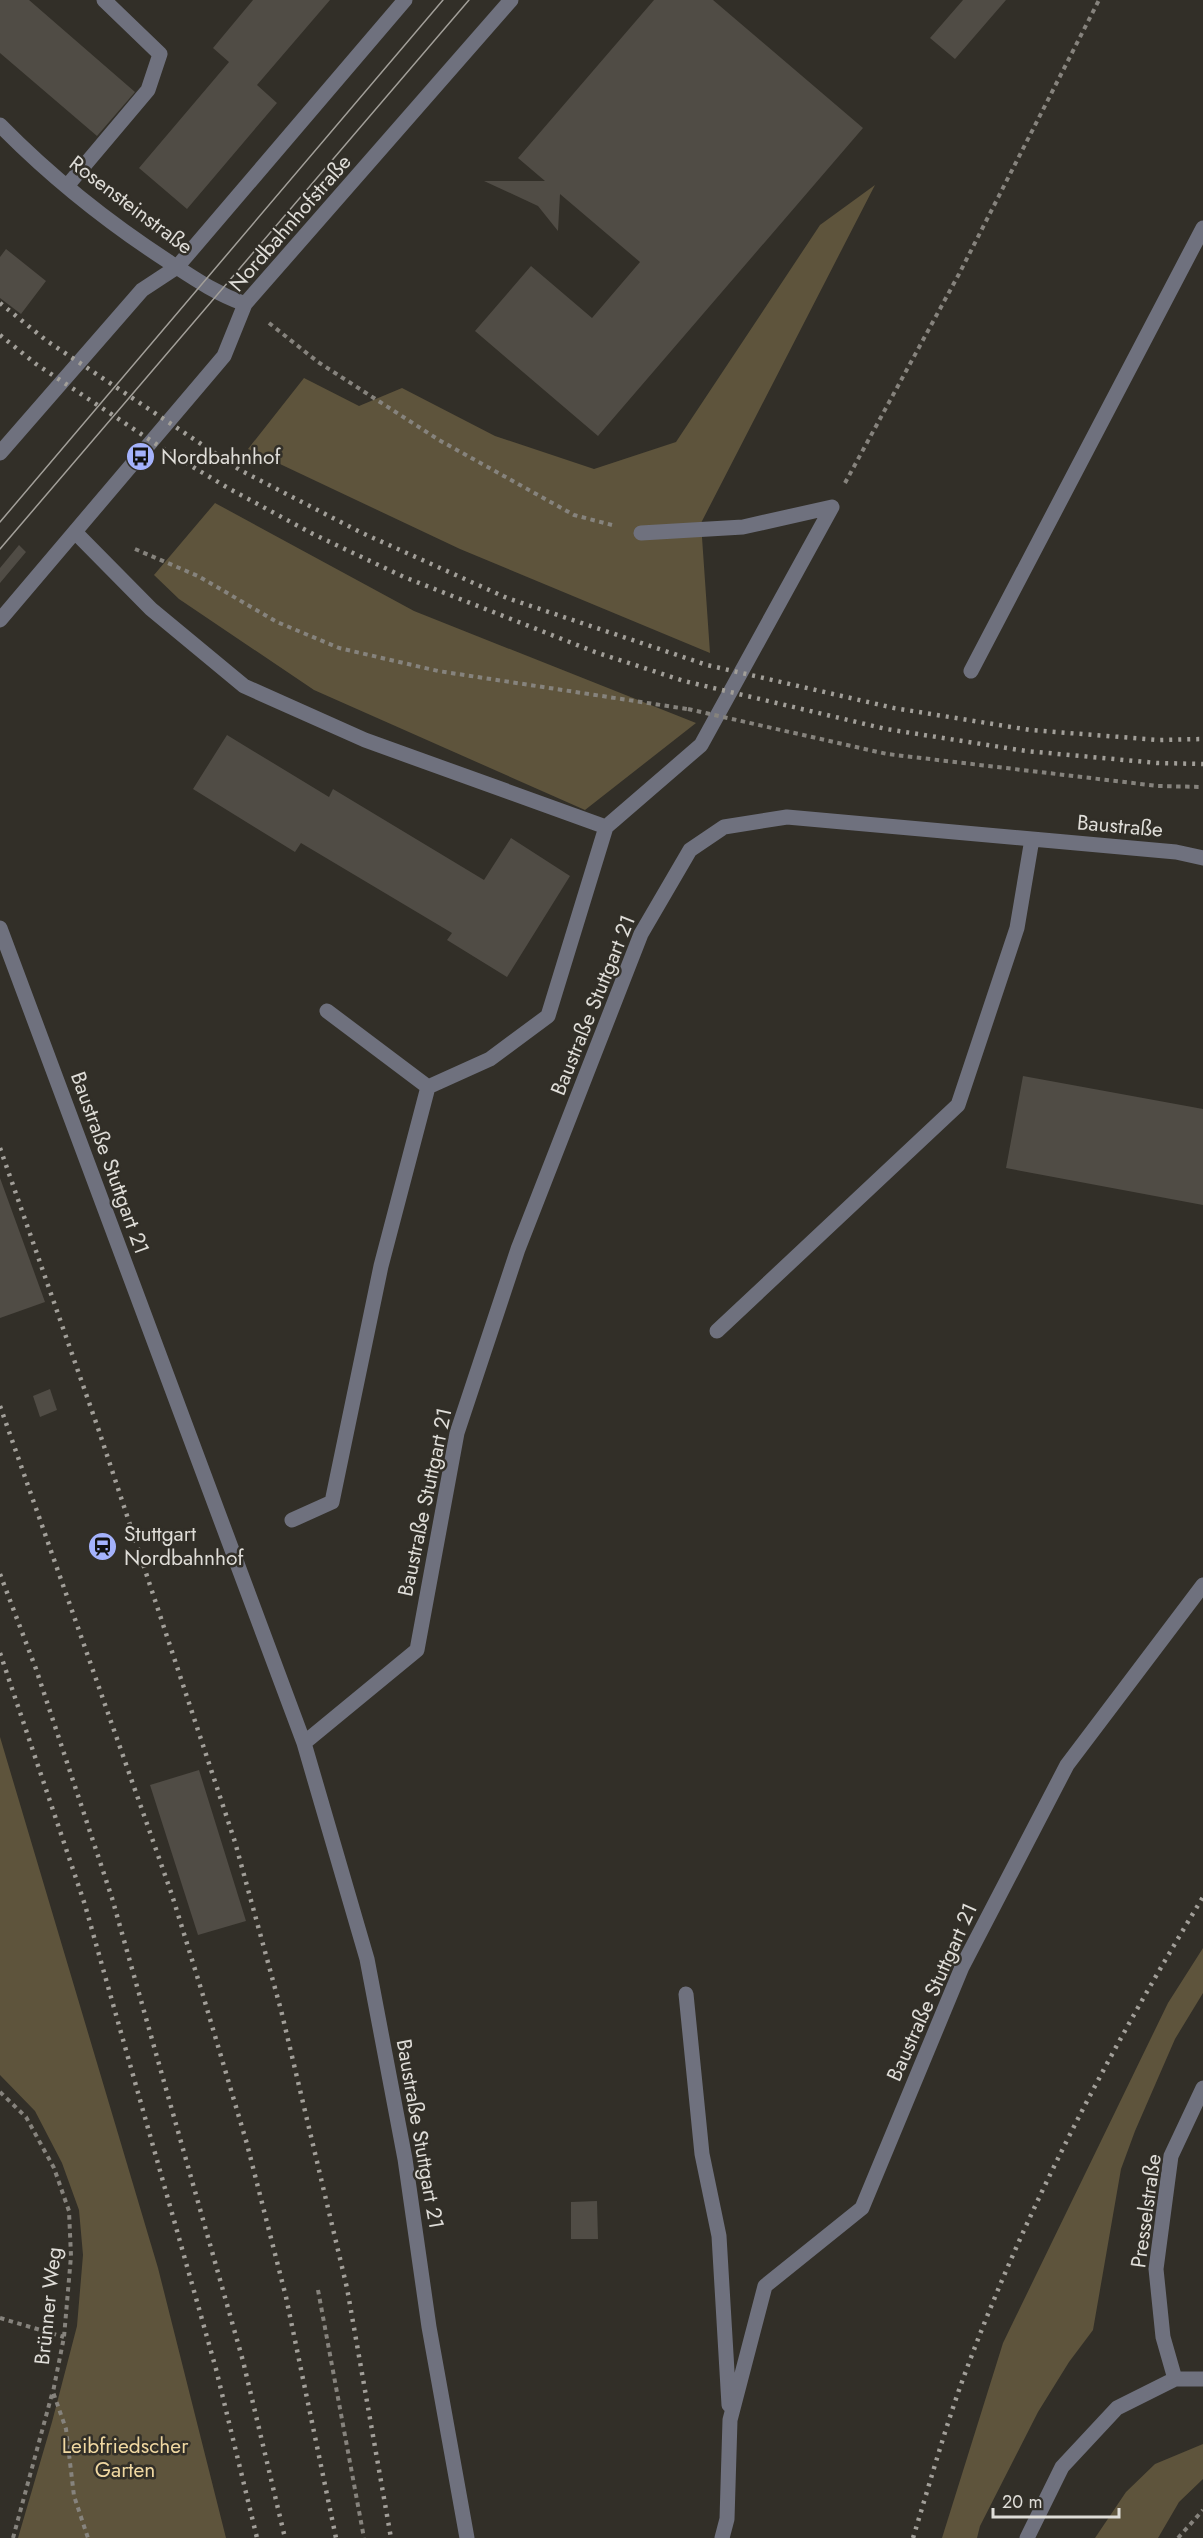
<svg xmlns="http://www.w3.org/2000/svg" width="1203" height="2538" font-family="Jost,sans-serif">
  <style>
    .green { fill: #5e543c }
    .building { fill: #504c45 }
    .lines { fill: none; stroke-linecap: round; stroke-linejoin: round }
    .path { stroke: #86837d; stroke-width: 4; stroke-dasharray: 4.5 4.5; stroke-linecap: butt }
    .minor { stroke: #6f717e; stroke-width: 15 }
    .tram { stroke: #a29f99; stroke-width: 1.5 }
    .rail { stroke: #a29f99; stroke-width: 4.5; stroke-dasharray: 3 6; stroke-linecap: butt }
    .path-bridge { stroke: #86837d; stroke-width: 4; stroke-dasharray: 4.5 4.5; stroke-linecap: butt }
    .labels { text-anchor: middle; stroke-width: 5; stroke-linejoin: round; paint-order: stroke }
    .street-label { font-size: 21px; fill: #dfddd8; stroke: #322f28 }
    .poi-label { font-size: 21px; fill: #dfddd8; stroke: #322f28; text-anchor: start }
    .park-label { font-size: 21px; fill: #f0d8a2; stroke: #322f28 }
  </style>
  <rect width="100%" height="100%" fill="#322f28"/>
  <path class="green" d="M 875,185 L 701,523 L 710,653 L 460,549 L 248,449 L 304,378 L 359,406 L 402,388 L 495,436 L 594,469 L 676,442 L 820,225 Z
    M 215,503 L 414,611 L 696,723 L 585,810 L 314,690 L 179,599 L 154,575 Z
    M 0,1737 L 158,2268 L 226,2538 L 18,2538 L 52,2422 L 77,2326 L 83,2255 L 79,2210 L 62,2163 L 35,2111 L 0,2075 Z
    M 1203,1948 L 1203,1993 L 1175,2039 L 1135,2131 L 1121,2169 L 1093,2330 L 1069,2362 L 1038,2412 L 980,2526 L 977,2538 L 942,2538 L 1003,2343 L 1168,2003 Z
    M 1203,2444 L 1203,2479 L 1179,2502 L 1158,2538 L 1095,2538 L 1126,2492 L 1155,2464 Z"/>
  <path class="building" d="M 0,0 L 29,0 L 135,92 L 97,136 L 0,53 Z
    M 253,0 L 330,0 L 257,85 L 277,103 L 187,209 L 139,168 L 229,62 L 213,48 Z
    M 654,0 L 713,0 L 863,128 L 598,436 L 475,331 L 531,266 L 592,318 L 640,262 L 560,194 L 558,231 L 538,206 L 484,181 L 545,181 L 518,158 Z
    M 963,0 L 1006,0 L 955,59 L 930,38 Z
    M 6,249 L 46,281 L 21,314 L 0,298 L 0,257 Z
    M 19,545 L 26,552 L 0,583 L 0,568 Z
    M 227,735 L 329,797 L 333,789 L 484,880 L 511,838 L 570,876 L 507,977 L 447,940 L 452,933 L 301,843 L 295,852 L 193,789 Z
    M 1023,1076 L 1203,1109 L 1203,1205 L 1006,1168 Z
    M 0,1178 L 45,1302 L 0,1318 Z
    M 50,1389 L 57,1410 L 40,1417 L 33,1396 Z
    M 199,1770 L 246,1921 L 198,1935 L 150,1785 Z
    M 597,2201 L 598,2239 L 571,2239 L 571,2202 Z"/>
  <g class="lines">
    <path class="path" d="M 269,323 L 318,362 L 439,440 L 574,515 L 612,525
      M 845,483 L 959,274 L 1099,0
      M 135,549 L 198,576 L 277,622 L 339,648 L 438,671 L 687,709
      M 0,2092 L 26,2117 L 54,2168 L 69,2211 L 71,2256 L 64,2337 L 53,2392 L 66,2429 L 74,2496 L 88,2538
      M 318,2290 L 364,2538
      M 0,2318 L 64,2337
      M 13,2538 L 52,2394
      M 1178,2538 L 1203,2510"/>
    <path class="minor" d="M 0,125 C 50,176 109,223 169,262 C 195,279 215,293 245,304
      M 67,186 L 148,90 L 160,54 L 104,0
      M 0,453 L 142,290 L 177,267 L 405,0
      M 75,532 L 151,609 L 244,686 L 365,740 L 606,827 L 548,1016 L 490,1059 L 428,1087 L 381,1266 L 332,1502 L 292,1520
      M 0,620 L 224,356 L 245,304 L 511,0
      M 971,671 L 1203,228
      M 606,827 L 701,745 L 832,507 L 743,527 L 641,533
      M 1032,839 L 1176,852 L 1203,858
      M 0,928 L 304,1743 L 367,1959 L 405,2159 L 429,2327 L 467,2538
      M 327,1011 L 428,1087
      M 304,1743 L 417,1650 L 457,1433 L 518,1249 L 641,934 L 690,850 L 724,827 L 787,817 L 1032,839 L 1017,928 L 958,1105 L 717,1331
      M 686,1994 L 702,2154 L 719,2236 L 729,2405
      M 1175,2379 L 1163,2337 L 1156,2269 L 1171,2156 L 1203,2088
      M 722,2538 L 727,2519 L 730,2420 L 765,2286 L 862,2208 L 962,1967 L 1067,1765 L 1203,1585
      M 1027,2538 L 1062,2467 L 1117,2408 L 1175,2379 L 1203,2379"/>
    <path class="tram" d="M 0,522 L 443,0
      M 0,549 L 469,0"/>
    <path class="rail" d="M 0,303 L 47,341 L 240,470 L 360,532 L 507,598 L 707,665 L 894,708 L 1030,730 L 1159,740 L 1203,739
      M 0,335 L 36,364 L 168,452 L 228,488 L 313,534 L 404,577 L 595,652 L 684,681 L 886,729 L 1026,751 L 1157,763 L 1203,764
      M 0,1148 L 99,1431 L 235,1842 L 281,2010 L 347,2288 L 391,2538
      M 0,1406 L 172,1895 L 202,1992 L 247,2144 L 286,2297 L 336,2538
      M 0,1574 L 36,1669 L 112,1898 L 243,2361 L 285,2538
      M 0,1653 L 85,1905 L 216,2369 L 257,2538
      M 913,2538 C 928,2489 942,2439 959,2390 C 1021,2217 1108,2053 1203,1897"/>
    <path class="path-bridge" d="M 688,709 L 887,754 L 1158,786 L 1203,787"/>
  </g>
  <defs>
    <symbol id="bus-disc" viewBox="-11 -11 22 22"><circle r="9.5" fill="#a4b2fc" stroke="#322f28"/><path d="M-5-6H5V4H4V6H2V4H-2V6H-4V4H-5ZM-3.5-4V0h7V-4ZM-3.5 1.2v1.5H-2V1.2ZM2 1.2v1.5H3.5V1.2Z" fill="#111"/></symbol>
    <symbol id="station-disc" viewBox="-11 -11 22 22"><circle r="9.5" fill="#a4b2fc" stroke="#322f28"/><path d="M-3-6H3Q5-6 5-4V2Q5 4 3 4L4.5 6H3L1.5 4h-3L-3 6H-4.5L-3 4Q-5 4-5 2V-4Q-5-6-3-6ZM-3.5-4v3h7v-3ZM-3.5 1v1.5H-2V1ZM2 1v1.5H3.5V1Z" fill="#111"/></symbol>
  </defs>
  <g fill-rule="evenodd">
    <use href="#bus-disc" x="124" y="440" width="33" height="33"/>
    <use href="#station-disc" x="86" y="1530" width="33" height="33"/>
  </g>
  <g class="labels">
    <g class="street-label">
      <text transform="translate(131 205) rotate(37)" y="7">Rosensteinstraße</text>
      <text transform="translate(290 223) rotate(-49)" y="7">Nordbahnhofstraße</text>
      <text transform="translate(1120 826) rotate(5)" y="7">Baustraße</text>
      <text transform="translate(593 1005) rotate(-68)" y="7">Baustraße Stuttgart 21</text>
      <text transform="translate(110 1163) rotate(70)" y="7">Baustraße Stuttgart 21</text>
      <text transform="translate(425 1502) rotate(-78)" y="7">Baustraße Stuttgart 21</text>
      <text transform="translate(932 1992) rotate(-66)" y="7">Baustraße Stuttgart 21</text>
      <text transform="translate(420 2134) rotate(80)" y="7">Baustraße Stuttgart 21</text>
      <text transform="translate(1146 2211) rotate(-82)" y="7">Presselstraße</text>
      <text transform="translate(48 2306) rotate(-84)" y="7">Brünner Weg</text>
    </g>
    <g class="poi-label">
      <text x="161" y="464">Nordbahnhof</text>
      <text x="124" y="1541">Stuttgart<tspan x="124" dy="24">Nordbahnhof</tspan></text>
    </g>
    <g class="park-label">
      <text x="125" y="2453">Leibfriedscher<tspan x="125" dy="24">Garten</tspan></text>
    </g>
  </g>
  <path d="M993 2508v9h126v-9" fill="none" stroke="#dfddd8" stroke-width="3"/>
  <text x="1002" y="2508" font-size="18" fill="#dfddd8" stroke="#322f28" stroke-width="4.5" paint-order="stroke">20 m</text>
</svg>
